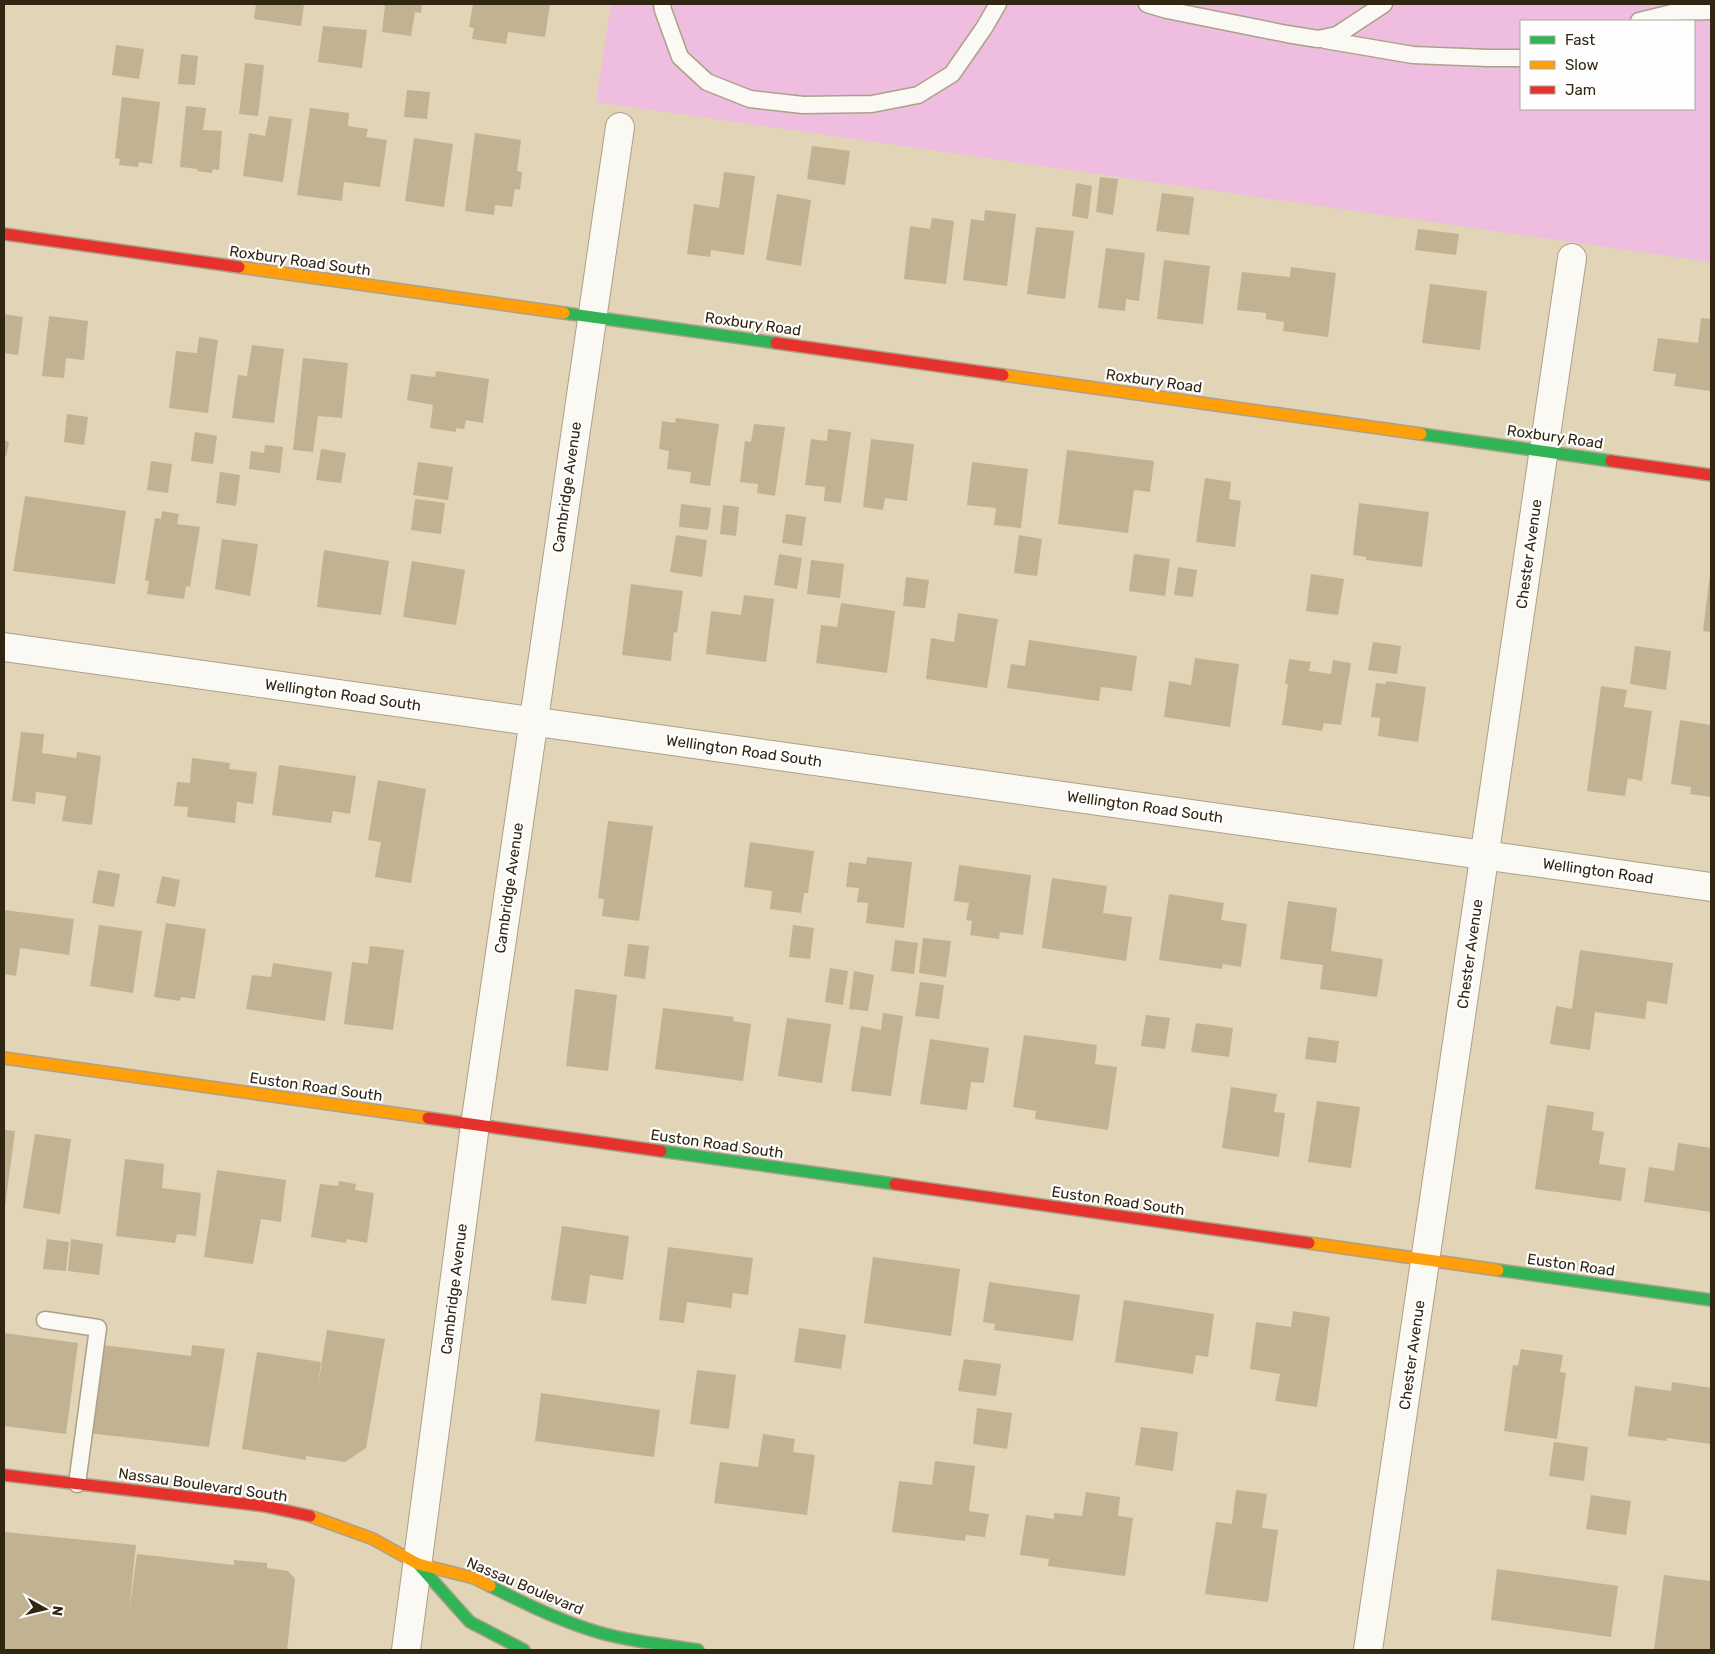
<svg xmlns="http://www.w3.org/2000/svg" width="1715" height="1654" font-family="Rubik,sans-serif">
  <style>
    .green { fill: #eebddf; fill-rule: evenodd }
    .building { fill: #c1b292 }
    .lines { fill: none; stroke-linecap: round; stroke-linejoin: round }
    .lane-casing { stroke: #aca089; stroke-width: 19 }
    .street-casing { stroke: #aca089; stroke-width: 30 }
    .fast-casing { stroke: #aca089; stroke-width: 14 }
    .slow-casing { stroke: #aca089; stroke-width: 14 }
    .jam-casing { stroke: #aca089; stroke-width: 14 }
    .lane { stroke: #fbf9f4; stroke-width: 16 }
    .street { stroke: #fbf9f4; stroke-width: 28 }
    .fast { stroke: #30b455; stroke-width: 11 }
    .slow { stroke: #ff9f0a; stroke-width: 11 }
    .jam { stroke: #e5322d; stroke-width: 11 }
    .labels { text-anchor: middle; stroke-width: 4.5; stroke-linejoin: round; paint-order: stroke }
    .street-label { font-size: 15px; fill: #302611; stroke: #fefefe }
  </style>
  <rect width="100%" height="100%" fill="#e2d4b7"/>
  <path class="green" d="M 611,4 L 1711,4 L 1711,262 L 596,102 ZM 1521,21 L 1694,21 L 1694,109 L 1521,109 Z"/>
  <path class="building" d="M 256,4 L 304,4 L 301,26 L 254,19 Z
    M 380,4 L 422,4 L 421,13 L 415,12 L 411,36 L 382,32 L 385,6 Z
    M 473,4 L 550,4 L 545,37 L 508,32 L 506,44 L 472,39 L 474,28 L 469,27 Z
    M 323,26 L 367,30 L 362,68 L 318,62 Z
    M 116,45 L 144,49 L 139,79 L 112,75 Z
    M 181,54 L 198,56 L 195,85 L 178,84 Z
    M 245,63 L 264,65 L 258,116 L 239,114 Z
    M 407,90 L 430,92 L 427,119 L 404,117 Z
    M 122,97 L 160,102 L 152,164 L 139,162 L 138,167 L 119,165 L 120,159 L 115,158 Z
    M 186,106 L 206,108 L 203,130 L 222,131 L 219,170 L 213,169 L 212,173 L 197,171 L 198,169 L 180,167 Z
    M 310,108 L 349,113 L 348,126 L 368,129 L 366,137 L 387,140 L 380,187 L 344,182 L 342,201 L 297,195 Z
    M 269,116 L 292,119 L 283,182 L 243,176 L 249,133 L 265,136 Z
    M 475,133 L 521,140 L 517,171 L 522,172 L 520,190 L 515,189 L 512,207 L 495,205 L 494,215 L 465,211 Z
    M 414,138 L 453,144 L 444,207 L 405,201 Z
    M 812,146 L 850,151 L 845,185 L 807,179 Z
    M 724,172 L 755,176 L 744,255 L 711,250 L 710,257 L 687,254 L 694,204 L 719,208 Z
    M 1100,177 L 1118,179 L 1113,215 L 1096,212 Z
    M 1076,183 L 1092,186 L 1088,219 L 1072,216 Z
    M 1162,193 L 1194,197 L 1189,235 L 1156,231 Z
    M 777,194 L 811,200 L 801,266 L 766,260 Z
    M 985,210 L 1016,214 L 1007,286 L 963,280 L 971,219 L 984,221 Z
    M 932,218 L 954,221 L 946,284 L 904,279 L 910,226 L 930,229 Z
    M 1036,227 L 1074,231 L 1065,299 L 1027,294 Z
    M 1418,229 L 1459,234 L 1456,255 L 1415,250 Z
    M 1106,248 L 1145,253 L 1139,301 L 1126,299 L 1125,311 L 1098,308 Z
    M 1164,260 L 1210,266 L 1203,324 L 1157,319 Z
    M 1291,267 L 1336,273 L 1328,337 L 1283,331 L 1284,322 L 1266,319 L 1266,313 L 1237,310 L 1242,272 L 1290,277 Z
    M 1430,284 L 1487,291 L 1480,350 L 1422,343 Z
    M 4,314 L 23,317 L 18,355 L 4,353 Z
    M 49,316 L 88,321 L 84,360 L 66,358 L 64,378 L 42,376 Z
    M 1701,318 L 1711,319 L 1711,391 L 1674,386 L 1676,374 L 1653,371 L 1658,338 L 1698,343 Z
    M 199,337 L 218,340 L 208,413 L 169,408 L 176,351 L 197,353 Z
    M 252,345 L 284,349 L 274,423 L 232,418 L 238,375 L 247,376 Z
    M 303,358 L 348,363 L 342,418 L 318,416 L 313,452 L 293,450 Z
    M 436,371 L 489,379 L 483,423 L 466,420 L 464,429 L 456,428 L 456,432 L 430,428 L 433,405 L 407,400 L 411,374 L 435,377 Z
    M 67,414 L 88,417 L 84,445 L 64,442 Z
    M 676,418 L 719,424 L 710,486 L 690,483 L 691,472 L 667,469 L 669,451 L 659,449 L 662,421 L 675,423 Z
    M 754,424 L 785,427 L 775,496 L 757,493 L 758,484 L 740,482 L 745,441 L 751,442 Z
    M 828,429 L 851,432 L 841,503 L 824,501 L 825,487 L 805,485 L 811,439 L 827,441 Z
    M 195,432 L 217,436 L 213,464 L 191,461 Z
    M 871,439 L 914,444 L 907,501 L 885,498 L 883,510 L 863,507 Z
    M 4,440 L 9,442 L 6,457 L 4,456 Z
    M 265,445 L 283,447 L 280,473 L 249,469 L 251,451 L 264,453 Z
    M 321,449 L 346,453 L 341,483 L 316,480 Z
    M 1067,450 L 1154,461 L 1150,492 L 1134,490 L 1128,533 L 1058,524 Z
    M 151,461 L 172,464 L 168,493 L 147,490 Z
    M 418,462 L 453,467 L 448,500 L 413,495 Z
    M 972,462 L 1028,469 L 1021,528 L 994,525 L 996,508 L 967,505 Z
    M 220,472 L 240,475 L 236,506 L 216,503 Z
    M 1205,478 L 1231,482 L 1229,499 L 1241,501 L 1235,547 L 1196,542 Z
    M 25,496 L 126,511 L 115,584 L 13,571 Z
    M 415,499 L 445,503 L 441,534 L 411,530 Z
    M 1359,503 L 1429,512 L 1422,567 L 1366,560 L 1366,557 L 1353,555 Z
    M 681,504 L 711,508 L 708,530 L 679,527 Z
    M 723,505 L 739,507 L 736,536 L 720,534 Z
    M 162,511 L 179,514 L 177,524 L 200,527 L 190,587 L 186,586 L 184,599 L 147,594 L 149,581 L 145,580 L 155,518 L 161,519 Z
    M 786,514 L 806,517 L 802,546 L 782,543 Z
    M 676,535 L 707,540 L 702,577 L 670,572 Z
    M 1019,535 L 1042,539 L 1037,576 L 1014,573 Z
    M 222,539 L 258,544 L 250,596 L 215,589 Z
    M 324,550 L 389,561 L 381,615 L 317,607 Z
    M 779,554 L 802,558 L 797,589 L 774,585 Z
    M 1134,554 L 1170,559 L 1165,596 L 1129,591 Z
    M 811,560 L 844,564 L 840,598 L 807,594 Z
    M 412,561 L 465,570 L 456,625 L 403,617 Z
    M 1178,567 L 1197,570 L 1193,597 L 1174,595 Z
    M 1311,574 L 1344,579 L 1338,615 L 1306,611 Z
    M 1710,574 L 1711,574 L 1711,632 L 1703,631 Z
    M 906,577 L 929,580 L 925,608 L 903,606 Z
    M 631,584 L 683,591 L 677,633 L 674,632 L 671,661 L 622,655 Z
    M 744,595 L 774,599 L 766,662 L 706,654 L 711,611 L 741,615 Z
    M 841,603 L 895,611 L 887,673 L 816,663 L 821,625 L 837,627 Z
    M 958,613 L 998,619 L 987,688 L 926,679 L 931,638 L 954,642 Z
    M 1029,640 L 1137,656 L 1132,691 L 1101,687 L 1099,701 L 1007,688 L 1011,664 L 1025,666 Z
    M 1373,642 L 1401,646 L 1397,674 L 1368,670 Z
    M 1635,646 L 1671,651 L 1666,690 L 1630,684 Z
    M 1195,658 L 1239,664 L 1230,727 L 1164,717 L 1169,681 L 1191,685 Z
    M 1289,659 L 1311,662 L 1309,671 L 1331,674 L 1333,660 L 1351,663 L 1341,725 L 1324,723 L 1322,731 L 1282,725 L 1288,684 L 1285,684 Z
    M 1386,681 L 1426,687 L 1418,742 L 1378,736 L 1380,718 L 1371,717 L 1376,683 L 1386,684 Z
    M 1601,686 L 1627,690 L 1624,707 L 1652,711 L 1642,781 L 1628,778 L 1625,796 L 1587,791 Z
    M 1680,720 L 1711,725 L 1711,797 L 1690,794 L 1691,787 L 1671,784 Z
    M 21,732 L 44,734 L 42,753 L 76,758 L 77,752 L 101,756 L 92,825 L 62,821 L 66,796 L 36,792 L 35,804 L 12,801 Z
    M 192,758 L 230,763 L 229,769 L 257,772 L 253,804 L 237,802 L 235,823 L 187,817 L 188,807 L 174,806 L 177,782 L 190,783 Z
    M 279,765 L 356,776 L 350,814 L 333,811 L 331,823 L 272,815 Z
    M 378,780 L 426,789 L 411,883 L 375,877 L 381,842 L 368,840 Z
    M 608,821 L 653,826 L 639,921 L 602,916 L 604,899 L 598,898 Z
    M 750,842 L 814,851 L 808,893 L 804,893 L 801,913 L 770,909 L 772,891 L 744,887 Z
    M 867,857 L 912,862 L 904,928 L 866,923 L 868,903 L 857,902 L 859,888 L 846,887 L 849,862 L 866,864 Z
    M 959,865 L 1031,875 L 1023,935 L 1000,932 L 999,939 L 970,935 L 972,921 L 966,920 L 969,903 L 954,901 Z
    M 98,870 L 120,874 L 114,907 L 92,903 Z
    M 162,876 L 180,880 L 175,907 L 156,903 Z
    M 1052,878 L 1107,886 L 1103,913 L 1132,917 L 1126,961 L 1042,948 Z
    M 1169,894 L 1224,903 L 1221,920 L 1247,924 L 1241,967 L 1223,964 L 1222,969 L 1159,960 Z
    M 1288,901 L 1337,908 L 1331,951 L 1383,959 L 1377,997 L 1320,989 L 1323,965 L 1280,959 Z
    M 4,910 L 74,919 L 69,955 L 20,948 L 16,976 L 4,974 Z
    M 166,923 L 206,929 L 195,999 L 181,997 L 180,1001 L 154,997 Z
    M 99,925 L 142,931 L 133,993 L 90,986 Z
    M 793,925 L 814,928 L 810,959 L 789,957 Z
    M 923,938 L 951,941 L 946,977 L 919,973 Z
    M 895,940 L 918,943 L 914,974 L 891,971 Z
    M 628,944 L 649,946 L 645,979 L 624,976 Z
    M 370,946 L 404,950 L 393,1030 L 344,1024 L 352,962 L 368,964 Z
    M 1580,950 L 1673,963 L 1667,1004 L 1647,1001 L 1645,1019 L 1595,1012 L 1590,1050 L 1550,1044 L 1556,1006 L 1572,1009 Z
    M 273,963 L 332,972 L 325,1021 L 246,1009 L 252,975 L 271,977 Z
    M 830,968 L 848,971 L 843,1005 L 825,1002 Z
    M 854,971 L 874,975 L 868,1011 L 849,1009 Z
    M 920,982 L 944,985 L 939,1019 L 915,1016 Z
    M 575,989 L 617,995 L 608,1071 L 566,1066 Z
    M 663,1008 L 734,1017 L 733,1021 L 751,1024 L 743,1081 L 655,1069 Z
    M 883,1013 L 903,1016 L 891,1096 L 851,1091 L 861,1026 L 881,1030 Z
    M 1146,1015 L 1170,1018 L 1165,1049 L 1141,1046 Z
    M 787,1018 L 831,1024 L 822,1083 L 778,1076 Z
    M 1196,1023 L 1233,1028 L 1229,1057 L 1191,1052 Z
    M 1024,1035 L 1097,1045 L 1095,1064 L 1117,1067 L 1108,1130 L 1035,1119 L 1036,1111 L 1013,1107 Z
    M 1308,1037 L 1339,1041 L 1336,1063 L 1305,1059 Z
    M 930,1039 L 989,1048 L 984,1083 L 971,1082 L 967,1110 L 920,1104 Z
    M 1231,1087 L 1277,1094 L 1274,1112 L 1285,1113 L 1279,1157 L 1222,1148 Z
    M 1317,1101 L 1360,1107 L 1351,1168 L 1308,1162 Z
    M 1547,1105 L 1594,1112 L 1592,1130 L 1604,1132 L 1599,1164 L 1626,1168 L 1621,1201 L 1535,1189 Z
    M 4,1130 L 15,1131 L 5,1207 L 4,1207 Z
    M 35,1134 L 71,1139 L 60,1214 L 23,1208 Z
    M 1678,1143 L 1711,1148 L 1711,1212 L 1644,1202 L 1649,1167 L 1674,1171 Z
    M 125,1159 L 164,1164 L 162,1188 L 201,1193 L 196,1236 L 177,1234 L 175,1243 L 116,1236 Z
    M 217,1170 L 286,1180 L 281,1222 L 261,1219 L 253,1264 L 204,1257 Z
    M 339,1181 L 356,1184 L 355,1190 L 374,1193 L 367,1243 L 347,1239 L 346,1243 L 311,1237 L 320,1184 L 338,1186 Z
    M 562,1226 L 629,1236 L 623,1280 L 590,1275 L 586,1304 L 551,1300 Z
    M 47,1239 L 69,1242 L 66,1271 L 43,1269 Z
    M 71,1239 L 103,1244 L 99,1275 L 68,1271 Z
    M 668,1247 L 753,1258 L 748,1295 L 733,1293 L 731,1308 L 687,1302 L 684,1323 L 659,1320 Z
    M 873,1257 L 960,1269 L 951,1336 L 864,1323 Z
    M 989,1282 L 1080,1295 L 1073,1341 L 994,1330 L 995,1324 L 983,1322 Z
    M 1124,1300 L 1214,1314 L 1208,1357 L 1196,1355 L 1193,1374 L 1115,1362 Z
    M 1293,1311 L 1330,1317 L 1317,1407 L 1275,1401 L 1280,1374 L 1250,1369 L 1256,1322 L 1291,1327 Z
    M 799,1328 L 846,1335 L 841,1369 L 794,1362 Z
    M 327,1330 L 385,1339 L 366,1448 L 345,1462 L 306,1456 L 306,1460 L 242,1449 L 257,1352 L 321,1362 L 317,1392 Z
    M 4,1333 L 78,1343 L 66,1434 L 4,1426 Z
    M 102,1345 L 191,1356 L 192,1345 L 225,1349 L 209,1447 L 88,1433 Z
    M 1521,1349 L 1563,1355 L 1560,1372 L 1566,1373 L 1557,1439 L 1504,1431 L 1513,1365 L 1518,1366 Z
    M 964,1359 L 1001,1364 L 996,1396 L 958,1391 Z
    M 697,1370 L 736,1375 L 729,1429 L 690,1424 Z
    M 1672,1382 L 1711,1388 L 1711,1444 L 1667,1438 L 1667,1441 L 1628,1436 L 1635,1386 L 1671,1391 Z
    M 541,1393 L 660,1410 L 654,1457 L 535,1441 Z
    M 977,1408 L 1012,1413 L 1007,1449 L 973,1444 Z
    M 1141,1427 L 1178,1432 L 1173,1471 L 1135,1465 Z
    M 763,1434 L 795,1439 L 793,1452 L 815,1455 L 807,1515 L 714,1503 L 720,1462 L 758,1467 Z
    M 1554,1442 L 1588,1447 L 1584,1481 L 1549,1476 Z
    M 935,1461 L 975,1466 L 969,1511 L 989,1514 L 985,1537 L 966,1535 L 965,1541 L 892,1532 L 899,1481 L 932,1485 Z
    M 1236,1490 L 1267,1494 L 1262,1528 L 1278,1530 L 1268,1602 L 1205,1594 L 1216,1522 L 1232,1524 Z
    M 1086,1492 L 1120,1497 L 1118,1516 L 1133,1518 L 1125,1576 L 1048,1566 L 1049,1559 L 1020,1555 L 1026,1515 L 1054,1519 L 1054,1513 L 1082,1516 Z
    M 1591,1495 L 1631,1501 L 1626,1535 L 1586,1529 Z
    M 4,1532 L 136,1545 L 129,1612 L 137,1554 L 234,1565 L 234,1560 L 267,1563 L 267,1568 L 288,1571 L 295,1579 L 287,1650 L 4,1650 Z
    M 1497,1569 L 1618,1586 L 1611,1637 L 1491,1620 Z
    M 1664,1575 L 1711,1581 L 1711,1650 L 1654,1650 Z"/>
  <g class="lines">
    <defs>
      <path id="lane" d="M 662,4 L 663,10 L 680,57 L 707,82 L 750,99 L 803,105 L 872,104 L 918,95 L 952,74 L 984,28 L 998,4
        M 1147,4 L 1167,10 L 1287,34 L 1318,39 L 1337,35 L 1384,4
        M 1639,21 L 1676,12 L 1711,11
        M 1325,40 L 1413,55 L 1488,58 L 1521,58
        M 45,1320 L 98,1328 L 77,1484"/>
      <path id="street" d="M 4,647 L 1711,887
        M 406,1650 L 475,1125 L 620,127
        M 1368,1650 L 1572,258"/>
      <path id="fast" d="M 564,313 L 776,343
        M 1421,434 L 1611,461
        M 661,1151 L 895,1184
        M 1498,1270 L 1711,1300
        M 418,1564 L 470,1622 L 524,1650
        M 490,1586 C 522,1602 554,1618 588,1629 C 623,1641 662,1644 698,1650"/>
      <path id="slow" d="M 239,267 L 564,313
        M 1003,375 L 1421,434
        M 4,1058 L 428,1118
        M 1309,1243 L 1498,1270
        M 310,1516 L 373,1539 L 418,1564 L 474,1578 L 490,1586"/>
      <path id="jam" d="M 4,234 L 239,267
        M 776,343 L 1003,375
        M 1611,461 L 1711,475
        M 428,1118 L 661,1151
        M 895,1184 L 1309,1243
        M 4,1475 L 264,1506 L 310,1516"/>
    </defs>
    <use href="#lane" class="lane-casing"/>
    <use href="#street" class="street-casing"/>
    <use href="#fast" class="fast-casing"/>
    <use href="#slow" class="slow-casing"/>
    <use href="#jam" class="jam-casing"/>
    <use href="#lane" class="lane"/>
    <use href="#street" class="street"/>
    <use href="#fast" class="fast"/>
    <use href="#slow" class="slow"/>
    <use href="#jam" class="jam"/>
  </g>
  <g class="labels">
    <g class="street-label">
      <text transform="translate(300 261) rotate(8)" y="5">Roxbury Road South</text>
      <text transform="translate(753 324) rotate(8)" y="5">Roxbury Road</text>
      <text transform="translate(1154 381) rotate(8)" y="5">Roxbury Road</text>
      <text transform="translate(1555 437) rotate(8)" y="5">Roxbury Road</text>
      <text transform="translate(567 487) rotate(-82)" y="5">Cambridge Avenue</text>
      <text transform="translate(1529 554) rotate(-82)" y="5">Chester Avenue</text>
      <text transform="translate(343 695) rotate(8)" y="5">Wellington Road South</text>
      <text transform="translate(744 751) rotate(8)" y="5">Wellington Road South</text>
      <text transform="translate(1145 807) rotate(8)" y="5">Wellington Road South</text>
      <text transform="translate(1598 871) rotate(8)" y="5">Wellington Road</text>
      <text transform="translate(509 888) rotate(-82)" y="5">Cambridge Avenue</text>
      <text transform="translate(1470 954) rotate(-82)" y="5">Chester Avenue</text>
      <text transform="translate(316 1087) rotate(8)" y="5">Euston Road South</text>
      <text transform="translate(717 1144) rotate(8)" y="5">Euston Road South</text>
      <text transform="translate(1118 1201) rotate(8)" y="5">Euston Road South</text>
      <text transform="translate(1571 1265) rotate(8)" y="5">Euston Road</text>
      <text transform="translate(454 1289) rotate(-83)" y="5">Cambridge Avenue</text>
      <text transform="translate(1412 1355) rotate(-82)" y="5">Chester Avenue</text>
      <text transform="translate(203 1485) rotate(8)" y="5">Nassau Boulevard South</text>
      <text transform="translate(525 1586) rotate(23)" y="5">Nassau Boulevard</text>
    </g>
  </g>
  <rect width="1715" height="1654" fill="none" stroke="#302611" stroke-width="10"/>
  <rect x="1520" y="20" width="175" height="90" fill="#fefefe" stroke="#aca89f"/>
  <rect x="1530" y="36" width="25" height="8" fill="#30b455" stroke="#aca89f"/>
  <text x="1565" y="45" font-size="15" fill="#302611">Fast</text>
  <rect x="1530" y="61" width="25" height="8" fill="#ff9f0a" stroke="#aca89f"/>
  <text x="1565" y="70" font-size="15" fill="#302611">Slow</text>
  <rect x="1530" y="86" width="25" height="8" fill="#e5322d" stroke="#aca89f"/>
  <text x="1565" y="95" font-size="15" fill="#302611">Jam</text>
  <g transform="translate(45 1609) rotate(98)" stroke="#fefefe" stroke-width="4" paint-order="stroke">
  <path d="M0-4L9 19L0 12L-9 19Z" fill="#302611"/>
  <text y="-8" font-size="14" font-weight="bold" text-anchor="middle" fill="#302611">N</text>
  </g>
</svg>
